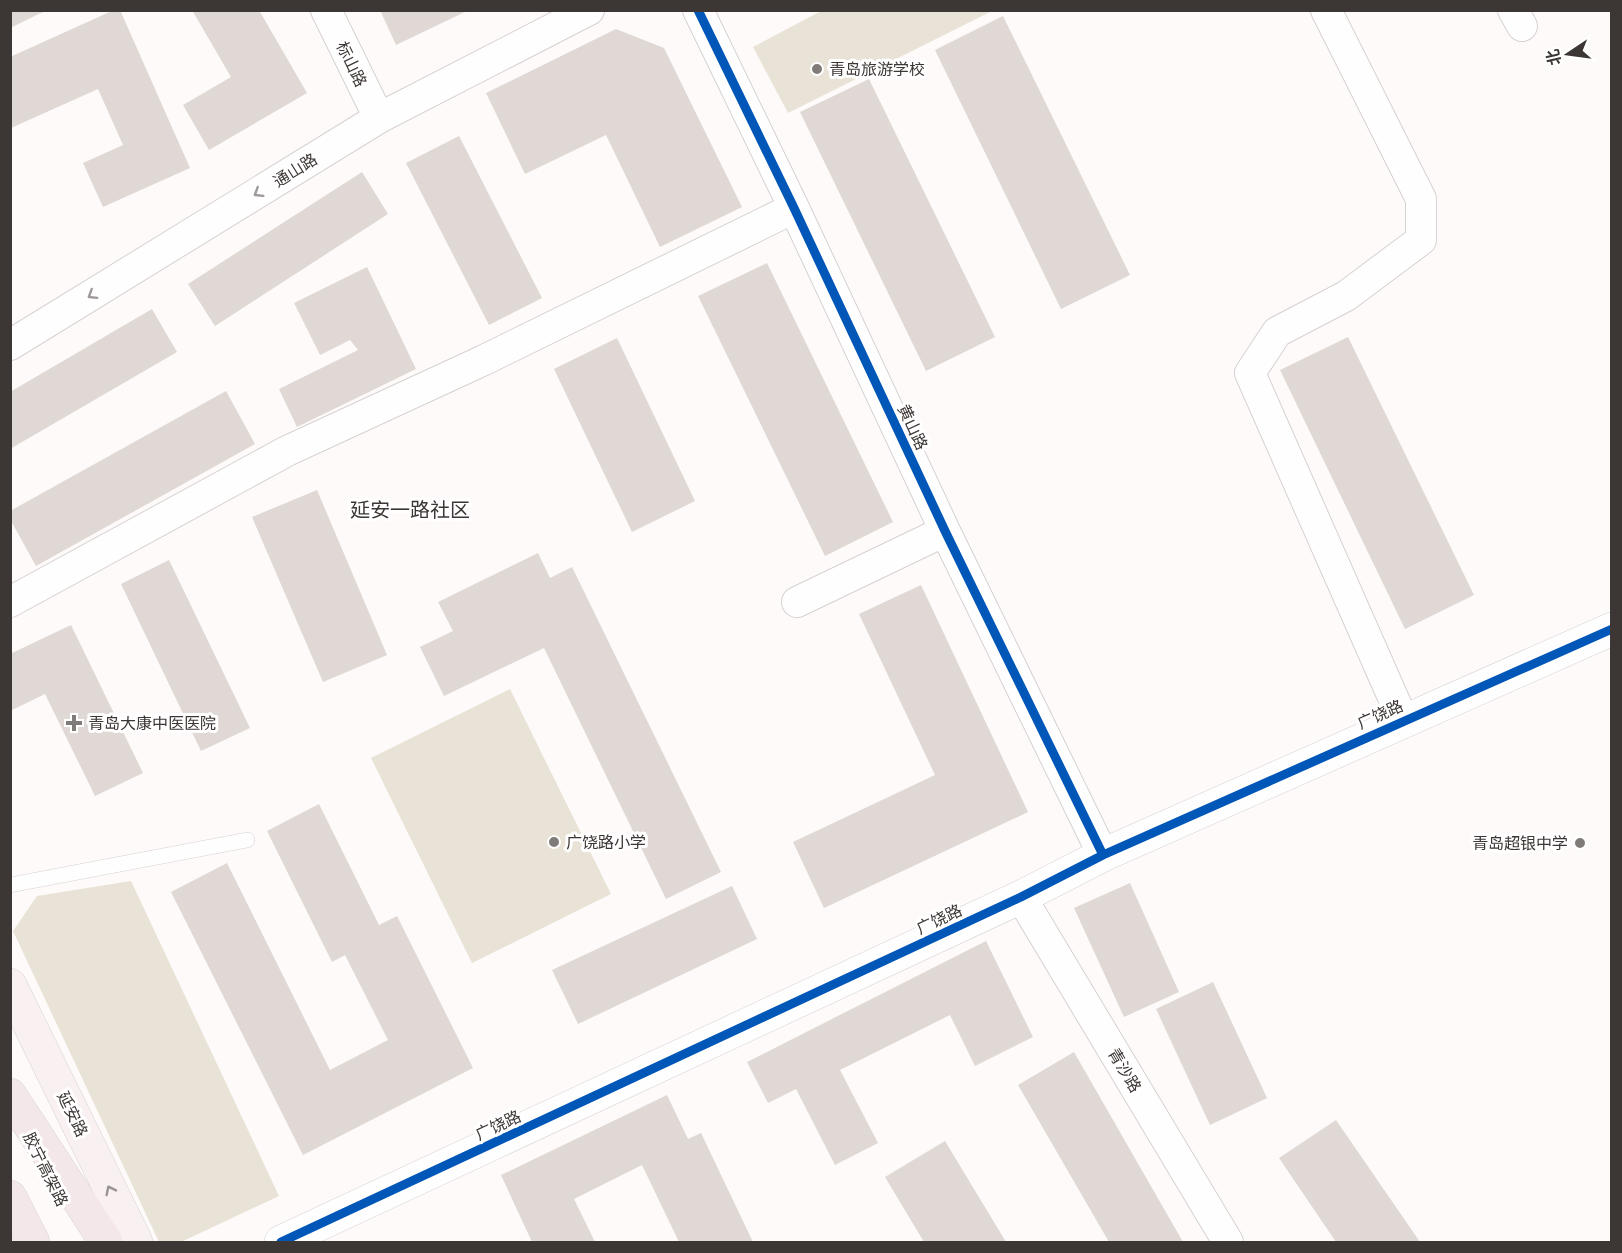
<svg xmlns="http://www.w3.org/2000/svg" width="1622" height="1253" font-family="Overpass,'Noto Sans SC',sans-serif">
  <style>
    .green { fill: #e8e3d6 }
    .building { fill: #dfd8d4 }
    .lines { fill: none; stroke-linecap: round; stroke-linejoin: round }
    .lane-casing { stroke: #d6d2d1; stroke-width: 16 }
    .street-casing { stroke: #d6d2d1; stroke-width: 32 }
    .secondary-casing { stroke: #d6d2d1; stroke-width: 34 }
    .primary-casing { stroke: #d7d5d4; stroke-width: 34 }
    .highway-casing { stroke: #d7d5d4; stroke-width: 34 }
    .lane { stroke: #fffefe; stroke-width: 15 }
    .street { stroke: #fffefe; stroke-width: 30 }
    .secondary { stroke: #fffefe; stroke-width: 33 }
    .primary { stroke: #f8f0f1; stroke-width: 33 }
    .highway { stroke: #f3e7e9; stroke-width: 33 }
    .cycleway-casing { stroke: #fff; stroke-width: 13 }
    .cycleway { stroke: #0057b8; stroke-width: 9 }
    .oneway { stroke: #9e9a99 }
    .oneway2 { stroke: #9a9392 }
    .poi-dot { fill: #807b79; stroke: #fff; stroke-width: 2 }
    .labels { text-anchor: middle; stroke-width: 6; stroke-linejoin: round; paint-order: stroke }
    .street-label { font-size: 16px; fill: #3c3634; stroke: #fff }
    .poi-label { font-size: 16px; fill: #3c3634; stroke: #fff; text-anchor: start }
    .quarter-label { font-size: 20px; fill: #3c3634; stroke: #fff }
  </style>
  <rect width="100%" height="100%" fill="#fdfaf9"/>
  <path class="green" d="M 823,10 L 992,10 L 992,11 L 788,113 L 753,47 Z
    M 510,689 L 611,894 L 472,963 L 371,758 Z
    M 131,881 L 279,1196 L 181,1242 L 159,1242 L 13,931 L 37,896 Z"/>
  <path class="building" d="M 10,10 L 47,10 L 10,28 Z
    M 114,10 L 120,10 L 190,168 L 103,207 L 83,163 L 123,145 L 98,89 L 11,128 L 10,57 Z
    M 192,10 L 259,10 L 307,93 L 209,150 L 183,105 L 231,77 Z
    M 380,10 L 469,10 L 396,45 Z
    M 1003,16 L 1130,275 L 1061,309 L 935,50 Z
    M 616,29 L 664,48 L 742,207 L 660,247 L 606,135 L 525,174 L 486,93 Z
    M 869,79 L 995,337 L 926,371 L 800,112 Z
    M 459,136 L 542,298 L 489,325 L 406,163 Z
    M 362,172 L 388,214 L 215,326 L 188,284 Z
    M 767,263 L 893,522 L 825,556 L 698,296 Z
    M 367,267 L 416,369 L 297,427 L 279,389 L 358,350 L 350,340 L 320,355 L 294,303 Z
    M 152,309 L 177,352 L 10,449 L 10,392 Z
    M 1348,337 L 1474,595 L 1405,629 L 1280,370 Z
    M 617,338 L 695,501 L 632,532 L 554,369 Z
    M 226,391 L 255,444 L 36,566 L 10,519 L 10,511 Z
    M 317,490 L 387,655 L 323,682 L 252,517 Z
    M 538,553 L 550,578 L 572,567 L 721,872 L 666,899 L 544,648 L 444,696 L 420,647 L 453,631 L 438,602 Z
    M 169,560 L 250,728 L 201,751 L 121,584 Z
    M 921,585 L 1028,812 L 824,908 L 793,842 L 935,775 L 859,614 Z
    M 71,625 L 143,773 L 95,796 L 45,694 L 10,711 L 10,654 Z
    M 319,804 L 379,925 L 397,916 L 473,1068 L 303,1155 L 171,892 L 227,863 L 330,1070 L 388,1040 L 345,955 L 332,962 L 267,831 Z
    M 1130,883 L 1179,992 L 1124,1017 L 1074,908 Z
    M 732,886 L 757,939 L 578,1024 L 552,970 Z
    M 986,941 L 1033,1037 L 975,1066 L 950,1015 L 840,1070 L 878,1143 L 835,1165 L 796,1089 L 768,1103 L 747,1062 Z
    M 1213,982 L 1267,1098 L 1210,1125 L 1156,1009 Z
    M 1074,1052 L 1183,1242 L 1109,1242 L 1018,1085 Z
    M 667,1095 L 688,1139 L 701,1133 L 753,1242 L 679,1242 L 642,1165 L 574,1199 L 595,1242 L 532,1242 L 501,1175 Z
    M 1336,1120 L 1420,1242 L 1336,1242 L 1279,1158 Z
    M 945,1141 L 1006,1242 L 924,1242 L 885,1177 Z"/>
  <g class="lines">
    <defs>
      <path id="lane" d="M 10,885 L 247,840"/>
      <path id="street" d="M 326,10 L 379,118
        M 698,10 L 794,208 L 945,531 L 1103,855
        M 1326,10 L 1421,199 L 1421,240 L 1346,296 L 1277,332 L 1250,373 L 1403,720
        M 1513,10 L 1522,26
        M 10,345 L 379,118 L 589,10
        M 10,602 L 287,451 L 482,361 L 794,208
        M 797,602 L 945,531
        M 1021,897 L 1228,1242"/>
      <path id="secondary" d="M 281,1242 L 1021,897 L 1103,855 L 1612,629"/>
      <path id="primary" d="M 10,985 L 136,1242"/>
      <path id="highway" d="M 10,1095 L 106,1242
        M 10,1197 L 33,1242"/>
    </defs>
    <use href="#lane" class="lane-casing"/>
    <use href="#street" class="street-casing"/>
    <use href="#secondary" class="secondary-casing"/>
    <use href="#primary" class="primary-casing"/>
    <use href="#highway" class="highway-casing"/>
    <use href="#lane" class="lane"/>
    <use href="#street" class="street"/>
    <use href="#secondary" class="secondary"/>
    <use href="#primary" class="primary"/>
    <use href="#highway" class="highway"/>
    <defs>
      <path id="cycleway" d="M 698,10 L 794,208 L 945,531 L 1103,855
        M 281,1242 L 1021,897 L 1103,855 L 1612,629"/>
    </defs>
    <use href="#cycleway" class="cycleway-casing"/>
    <use href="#cycleway" class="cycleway"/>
  </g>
  <defs><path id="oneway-chevron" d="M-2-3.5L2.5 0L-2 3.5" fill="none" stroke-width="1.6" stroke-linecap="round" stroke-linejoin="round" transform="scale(1.5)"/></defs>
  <g class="oneway">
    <use href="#oneway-chevron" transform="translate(258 193) rotate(148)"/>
    <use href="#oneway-chevron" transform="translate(92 295) rotate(148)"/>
  </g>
  <use class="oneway2" href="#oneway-chevron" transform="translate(110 1190) rotate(-116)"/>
  <g class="poi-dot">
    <circle cx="817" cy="69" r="6"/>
    <path d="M71 714h6v6h6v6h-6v6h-6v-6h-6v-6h6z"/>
    <circle cx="554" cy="842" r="6"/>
    <circle cx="1580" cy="843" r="6"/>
  </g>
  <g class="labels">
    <g class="street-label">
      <text transform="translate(352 64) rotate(64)" y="6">标山路</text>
      <text transform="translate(295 170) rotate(-32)" y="6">通山路</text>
      <text transform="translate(913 427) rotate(65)" y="6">黄山路</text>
      <text transform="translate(1380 714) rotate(-24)" y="6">广饶路</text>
      <text transform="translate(939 919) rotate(-25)" y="6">广饶路</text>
      <text transform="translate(1125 1070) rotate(59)" y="6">青沙路</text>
      <text transform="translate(73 1114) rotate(64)" y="6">延安路</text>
      <text transform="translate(498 1125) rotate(-25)" y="6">广饶路</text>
      <text transform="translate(46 1169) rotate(64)" y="6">胶宁高架路</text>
    </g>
    <g class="poi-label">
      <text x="829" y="75">青岛旅游学校</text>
      <text x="88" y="729">青岛大康中医医院</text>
      <text x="566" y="848">广饶路小学</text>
      <text x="1568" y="849" text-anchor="end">青岛超银中学</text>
    </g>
    <g class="quarter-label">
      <text x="410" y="517">延安一路社区</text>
    </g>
  </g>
  <rect width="1622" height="1253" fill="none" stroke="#3c3634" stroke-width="24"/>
  <g transform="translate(1568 54) rotate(257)" stroke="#ffffff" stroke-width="4.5" paint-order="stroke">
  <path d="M0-4.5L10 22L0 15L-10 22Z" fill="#3c3634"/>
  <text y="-9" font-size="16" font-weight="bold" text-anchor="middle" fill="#3c3634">北</text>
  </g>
</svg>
